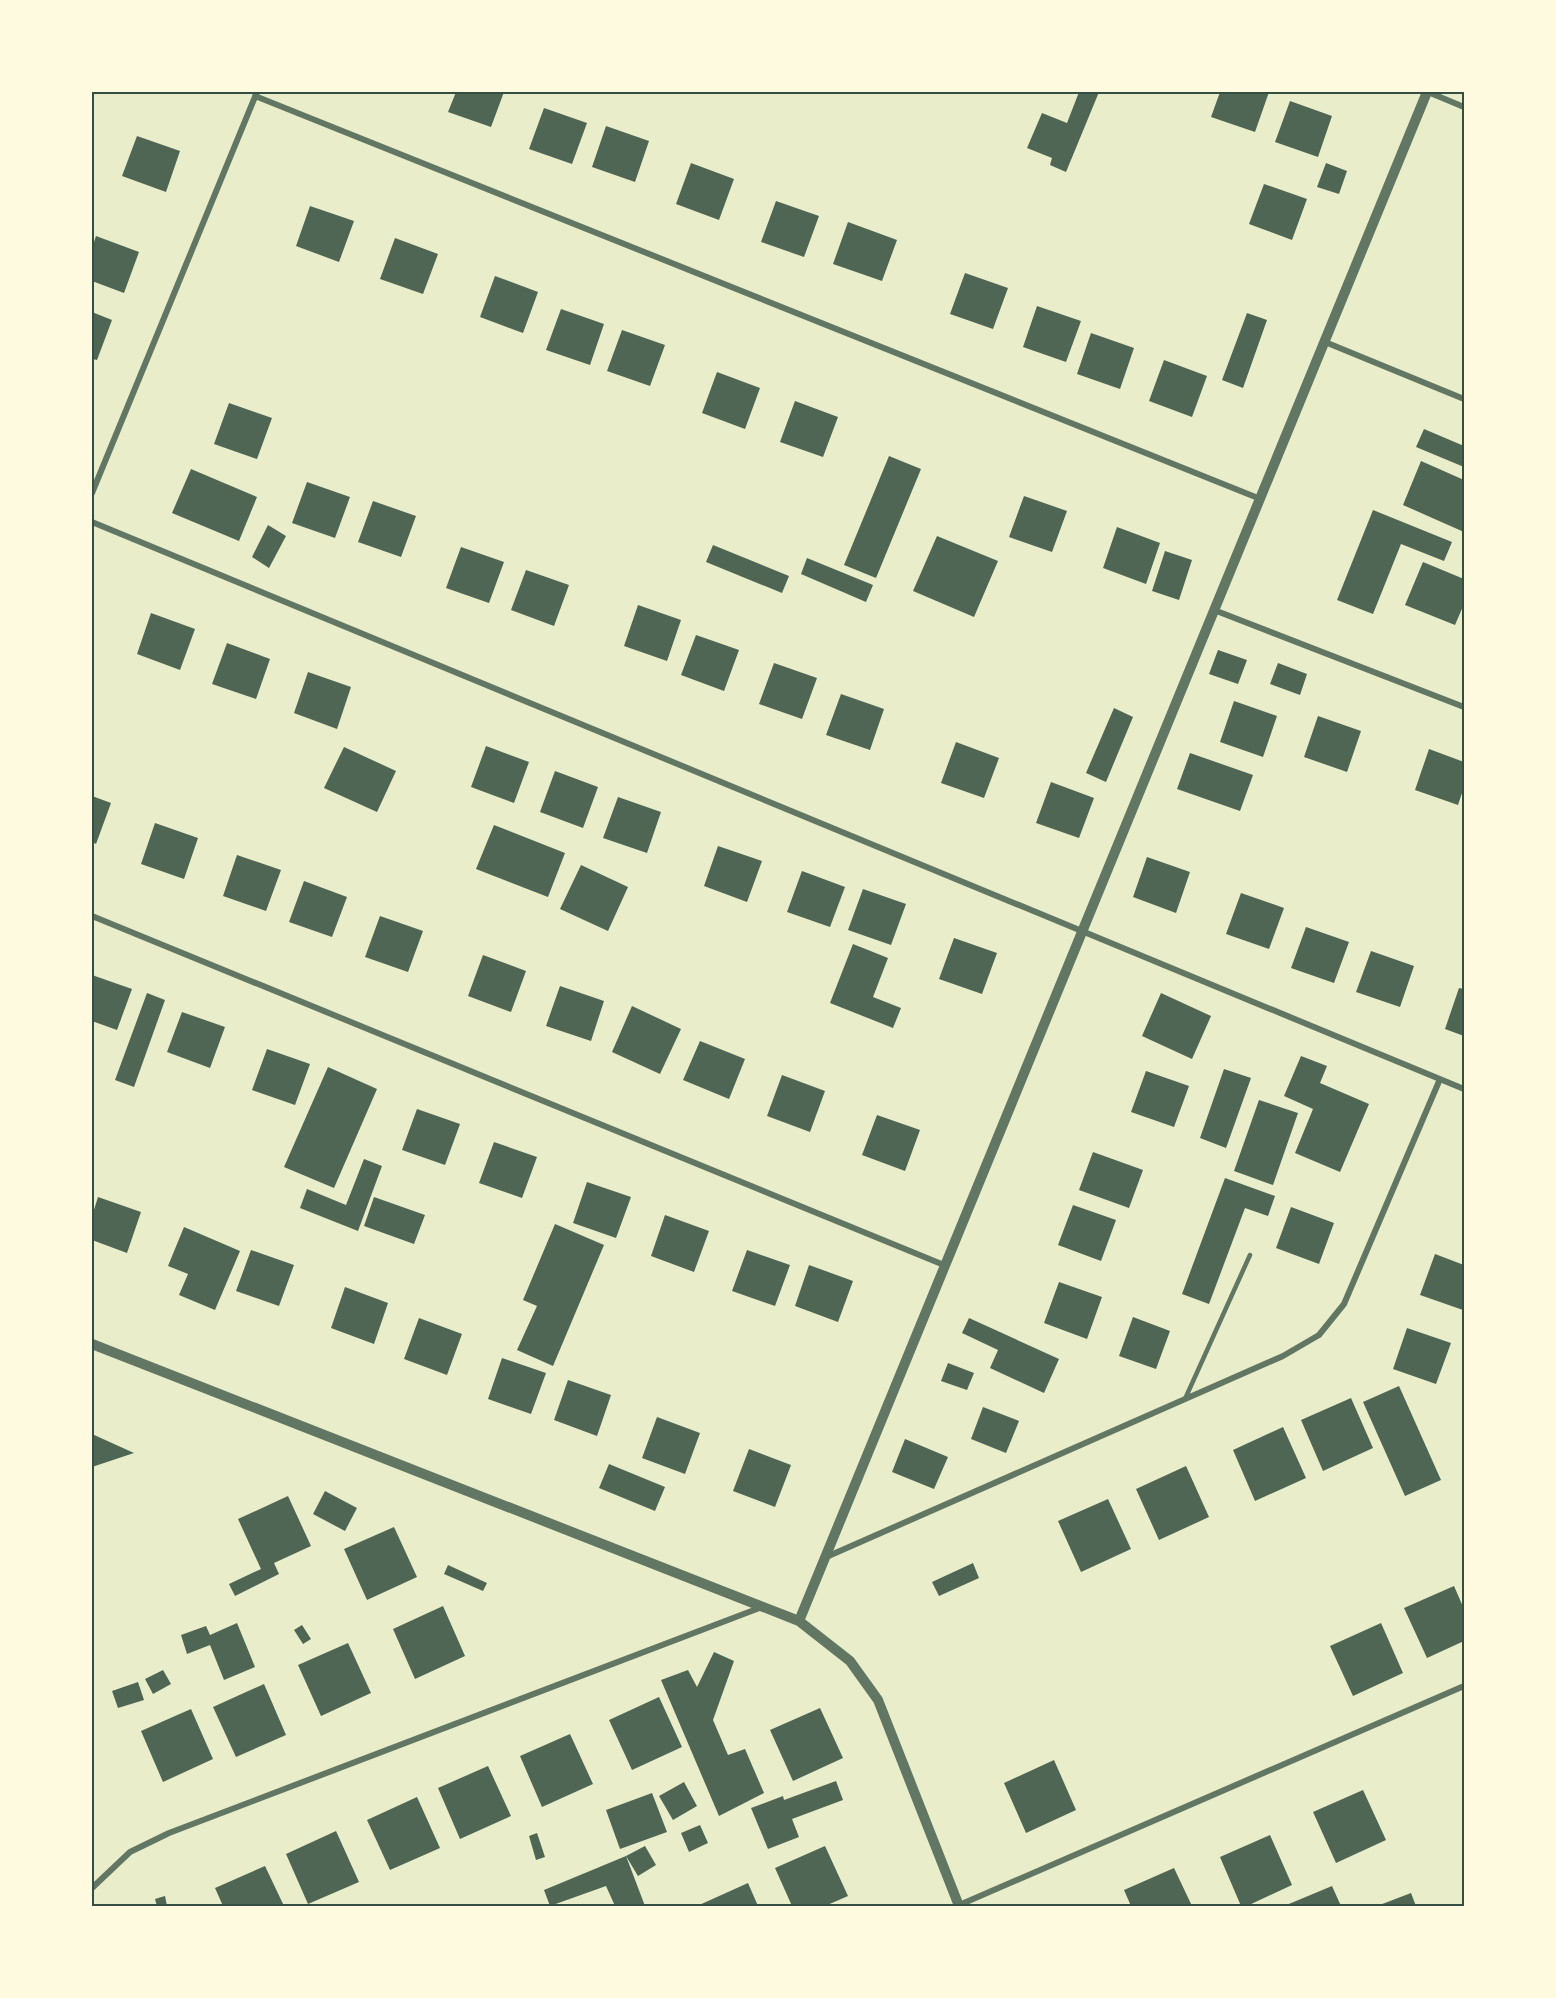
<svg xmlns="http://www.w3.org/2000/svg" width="1556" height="1998" font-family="Barlow,sans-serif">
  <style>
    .building { fill: #4f6655 }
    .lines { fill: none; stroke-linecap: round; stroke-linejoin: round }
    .service { stroke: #617663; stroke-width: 4.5 }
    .minor { stroke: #617663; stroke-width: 6 }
    .tertiary { stroke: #617663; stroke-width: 10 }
    .neatline { fill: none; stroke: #344e41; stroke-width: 2 }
  </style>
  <rect width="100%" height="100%" fill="#e9edc9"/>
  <path class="building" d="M 456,92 L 504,92 L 491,127 L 448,112 Z
    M 1079,92 L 1099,92 L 1066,172 L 1050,165 L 1052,158 L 1027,148 L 1042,113 L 1067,123 Z
    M 1220,92 L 1269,92 L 1255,132 L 1211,117 Z
    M 1290,101 L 1332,116 L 1318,157 L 1275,142 Z
    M 544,108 L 587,123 L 572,164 L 529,149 Z
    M 606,126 L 649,141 L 635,182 L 592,167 Z
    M 137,136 L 180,151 L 166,192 L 122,176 Z
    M 691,163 L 734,179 L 719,220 L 676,204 Z
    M 1326,163 L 1347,171 L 1339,194 L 1317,187 Z
    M 1264,184 L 1307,199 L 1292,240 L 1249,224 Z
    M 776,201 L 819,216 L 804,257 L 761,242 Z
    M 310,206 L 354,221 L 339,262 L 296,246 Z
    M 848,222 L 897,240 L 882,281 L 833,264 Z
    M 96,236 L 139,252 L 124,293 L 92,281 L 92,248 Z
    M 395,238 L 438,254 L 423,294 L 380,279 Z
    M 965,273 L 1008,288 L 993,329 L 950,314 Z
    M 495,276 L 538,292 L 523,333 L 480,317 Z
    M 1037,306 L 1081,321 L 1066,362 L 1023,347 Z
    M 561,309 L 604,324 L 590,365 L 546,350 Z
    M 92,312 L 112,320 L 97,360 L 92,359 Z
    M 1247,313 L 1267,320 L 1243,388 L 1222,380 Z
    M 622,330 L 665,345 L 650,386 L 607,371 Z
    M 1091,333 L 1134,348 L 1120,389 L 1077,374 Z
    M 1164,360 L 1207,376 L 1192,417 L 1149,401 Z
    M 717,372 L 760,388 L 745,429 L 702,413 Z
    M 795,401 L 838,417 L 823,457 L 780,442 Z
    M 229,403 L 272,418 L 257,459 L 214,444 Z
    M 1424,429 L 1464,446 L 1464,467 L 1416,447 Z
    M 889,456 L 921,469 L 876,578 L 844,565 Z
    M 1421,461 L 1464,480 L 1464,532 L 1403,505 Z
    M 191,469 L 257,497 L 239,541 L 172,513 Z
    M 307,482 L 350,497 L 335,538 L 292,523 Z
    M 1024,496 L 1067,511 L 1052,552 L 1009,537 Z
    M 373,501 L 416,516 L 401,557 L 358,542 Z
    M 1373,510 L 1452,542 L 1444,561 L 1401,544 L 1373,614 L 1337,600 Z
    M 268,525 L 286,536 L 269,568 L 252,557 Z
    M 1117,527 L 1160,543 L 1146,584 L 1103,568 Z
    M 937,536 L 998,561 L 974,617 L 913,591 Z
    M 713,545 L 789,576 L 782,593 L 706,562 Z
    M 461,547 L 504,562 L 489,603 L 446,588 Z
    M 1165,551 L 1192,560 L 1179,600 L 1152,591 Z
    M 807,558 L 873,585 L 866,602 L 801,574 Z
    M 1423,562 L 1464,579 L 1464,604 L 1455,625 L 1405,605 Z
    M 526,570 L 569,585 L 554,626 L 511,610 Z
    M 638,605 L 681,620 L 667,661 L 624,646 Z
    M 151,613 L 195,629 L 180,670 L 137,654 Z
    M 696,635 L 739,650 L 724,691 L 681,675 Z
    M 227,643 L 270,659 L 256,699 L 212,684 Z
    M 1218,650 L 1247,660 L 1238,684 L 1209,674 Z
    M 774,663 L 817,678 L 802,719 L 759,704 Z
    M 1278,663 L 1307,674 L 1300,695 L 1270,684 Z
    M 308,672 L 351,687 L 337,729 L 294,713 Z
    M 841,694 L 884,709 L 870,750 L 826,735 Z
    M 1234,701 L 1277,716 L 1263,757 L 1220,742 Z
    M 1114,708 L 1133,717 L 1106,782 L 1086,773 Z
    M 1318,716 L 1361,731 L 1347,772 L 1304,757 Z
    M 956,742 L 999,758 L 984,798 L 941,783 Z
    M 486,746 L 529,762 L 514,803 L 471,787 Z
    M 344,747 L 396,771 L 377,812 L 324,788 Z
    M 1429,749 L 1464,762 L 1464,787 L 1458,805 L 1415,790 Z
    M 1190,753 L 1253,775 L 1240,811 L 1177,789 Z
    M 555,771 L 598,787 L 583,828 L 540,812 Z
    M 1051,782 L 1094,798 L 1079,838 L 1036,823 Z
    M 92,796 L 111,803 L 96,844 L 92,842 Z
    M 618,797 L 661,812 L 647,853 L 603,838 Z
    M 155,823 L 198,838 L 184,879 L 141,864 Z
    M 494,825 L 565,853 L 548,897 L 476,869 Z
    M 718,846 L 762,861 L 747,902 L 704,886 Z
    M 237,855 L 281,870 L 266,911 L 223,896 Z
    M 1147,857 L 1190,872 L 1176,913 L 1133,897 Z
    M 581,865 L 628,887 L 608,931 L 560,909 Z
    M 802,871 L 845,887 L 830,927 L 787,912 Z
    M 304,881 L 347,897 L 332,937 L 289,922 Z
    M 863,889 L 906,904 L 891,945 L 848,930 Z
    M 1241,893 L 1284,908 L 1269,949 L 1226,934 Z
    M 380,916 L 423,931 L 408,972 L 365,957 Z
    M 1306,927 L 1349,942 L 1334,983 L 1291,968 Z
    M 954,938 L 997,953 L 982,994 L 939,979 Z
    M 853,944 L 888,958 L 873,997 L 901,1008 L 893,1028 L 830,1003 Z
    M 1371,951 L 1414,966 L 1400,1007 L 1356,992 Z
    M 483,955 L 526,971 L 511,1012 L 468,996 Z
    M 92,975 L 132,989 L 117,1030 L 92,1021 Z
    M 560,986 L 604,1001 L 591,1041 L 546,1026 Z
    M 1459,988 L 1464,989 L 1464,1036 L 1445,1029 Z
    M 147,993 L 165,1000 L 134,1087 L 115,1080 Z
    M 1161,993 L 1211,1016 L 1192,1059 L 1142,1036 Z
    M 632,1006 L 681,1029 L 660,1074 L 612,1052 Z
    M 182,1012 L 225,1027 L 210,1068 L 167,1052 Z
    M 700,1041 L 745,1059 L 729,1099 L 683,1080 Z
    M 267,1049 L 310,1064 L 295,1105 L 252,1090 Z
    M 1301,1056 L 1327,1066 L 1320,1083 L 1369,1104 L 1340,1172 L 1295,1153 L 1313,1109 L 1284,1096 Z
    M 328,1067 L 377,1089 L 334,1188 L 284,1167 Z
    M 1224,1069 L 1251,1078 L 1226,1148 L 1200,1138 Z
    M 1146,1071 L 1189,1086 L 1174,1127 L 1131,1112 Z
    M 782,1075 L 825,1091 L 810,1132 L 767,1116 Z
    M 1259,1100 L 1298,1113 L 1273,1185 L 1234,1171 Z
    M 417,1109 L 460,1124 L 445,1165 L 402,1150 Z
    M 877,1115 L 920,1130 L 905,1171 L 862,1155 Z
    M 494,1142 L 537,1157 L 522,1198 L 479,1183 Z
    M 1093,1152 L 1143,1170 L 1129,1208 L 1079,1190 Z
    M 364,1159 L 382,1166 L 358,1231 L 300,1208 L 307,1189 L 346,1205 Z
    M 1225,1178 L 1275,1196 L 1268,1216 L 1245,1208 L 1209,1304 L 1182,1294 Z
    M 587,1182 L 631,1197 L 616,1238 L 573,1223 Z
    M 98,1197 L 141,1212 L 127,1253 L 92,1240 L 92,1216 Z
    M 374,1197 L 425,1215 L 414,1244 L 364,1226 Z
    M 1073,1205 L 1116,1220 L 1101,1261 L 1058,1245 Z
    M 1291,1207 L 1334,1223 L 1319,1264 L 1276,1248 Z
    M 665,1215 L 709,1231 L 694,1272 L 651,1256 Z
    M 555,1224 L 604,1245 L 553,1366 L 517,1350 L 537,1306 L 523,1300 Z
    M 184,1227 L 240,1251 L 215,1310 L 179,1295 L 188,1274 L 168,1266 Z
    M 251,1250 L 294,1265 L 279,1306 L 236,1291 Z
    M 747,1250 L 790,1265 L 775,1306 L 732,1291 Z
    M 1435,1254 L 1464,1265 L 1463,1310 L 1420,1295 Z
    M 809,1265 L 853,1281 L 838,1322 L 795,1306 Z
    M 1059,1282 L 1102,1297 L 1087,1339 L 1044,1323 Z
    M 345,1287 L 388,1303 L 374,1344 L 331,1328 Z
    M 1133,1317 L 1170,1331 L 1156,1369 L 1119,1356 Z
    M 419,1318 L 462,1334 L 447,1375 L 404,1359 Z
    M 969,1318 L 1059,1359 L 1044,1393 L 990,1368 L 998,1350 L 962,1333 Z
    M 1407,1328 L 1451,1343 L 1436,1384 L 1393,1369 Z
    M 502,1358 L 546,1373 L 531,1414 L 488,1399 Z
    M 948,1363 L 974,1373 L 967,1390 L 941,1381 Z
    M 568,1380 L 611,1395 L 597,1436 L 554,1420 Z
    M 1399,1386 L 1441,1480 L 1405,1496 L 1363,1402 Z
    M 1351,1398 L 1373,1448 L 1323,1471 L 1301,1420 Z
    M 983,1407 L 1019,1421 L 1006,1453 L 971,1439 Z
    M 657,1417 L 700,1433 L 685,1474 L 642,1458 Z
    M 1283,1427 L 1306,1478 L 1255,1501 L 1233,1450 Z
    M 92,1434 L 134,1453 L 92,1467 Z
    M 905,1439 L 948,1457 L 934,1489 L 892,1472 Z
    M 749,1449 L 791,1465 L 775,1507 L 733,1491 Z
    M 609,1464 L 665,1487 L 655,1511 L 599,1488 Z
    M 1186,1466 L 1209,1517 L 1159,1540 L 1136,1489 Z
    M 325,1491 L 357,1508 L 345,1531 L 313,1514 Z
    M 288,1496 L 311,1546 L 274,1563 L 279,1574 L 235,1596 L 229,1584 L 261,1569 L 238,1519 Z
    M 1108,1499 L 1131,1549 L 1081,1572 L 1058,1521 Z
    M 394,1527 L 417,1577 L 367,1600 L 344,1549 Z
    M 973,1563 L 979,1578 L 939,1596 L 932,1582 Z
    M 448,1565 L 487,1583 L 483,1591 L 444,1574 Z
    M 1454,1586 L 1464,1609 L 1464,1641 L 1427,1658 L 1404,1608 Z
    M 443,1606 L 465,1656 L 415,1679 L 393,1629 Z
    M 237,1623 L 255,1667 L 224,1680 L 210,1645 L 187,1654 L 181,1635 L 206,1626 L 210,1635 Z
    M 1381,1623 L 1403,1673 L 1353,1696 L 1330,1646 Z
    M 302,1625 L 311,1639 L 303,1644 L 294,1630 Z
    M 348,1643 L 371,1693 L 321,1716 L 298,1665 Z
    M 714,1652 L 734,1661 L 713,1720 L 728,1755 L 745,1749 L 764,1793 L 719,1816 L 661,1680 L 688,1670 L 697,1687 Z
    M 163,1670 L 171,1684 L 153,1694 L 145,1679 Z
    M 138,1682 L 144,1700 L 118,1708 L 112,1691 Z
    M 264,1684 L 286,1735 L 236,1757 L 213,1707 Z
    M 659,1697 L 682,1747 L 632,1770 L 609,1720 Z
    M 820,1708 L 843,1758 L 793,1781 L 770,1730 Z
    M 191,1709 L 213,1759 L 163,1782 L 141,1731 Z
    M 570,1734 L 593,1784 L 542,1807 L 520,1756 Z
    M 1054,1760 L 1076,1810 L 1026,1833 L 1004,1783 Z
    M 488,1766 L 511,1816 L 460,1839 L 438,1788 Z
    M 836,1781 L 843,1800 L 792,1819 L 799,1837 L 768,1849 L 751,1808 L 783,1796 L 784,1800 Z
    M 684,1782 L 697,1806 L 673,1820 L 659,1796 Z
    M 1363,1790 L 1386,1840 L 1336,1863 L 1313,1812 Z
    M 652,1793 L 667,1832 L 620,1849 L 606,1810 Z
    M 417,1797 L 440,1848 L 390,1870 L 367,1820 Z
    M 700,1825 L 708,1843 L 689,1852 L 681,1833 Z
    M 336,1831 L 359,1882 L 308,1904 L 286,1854 Z
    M 537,1833 L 545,1857 L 536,1860 L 529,1836 Z
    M 1270,1835 L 1292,1885 L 1247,1906 L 1241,1906 L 1220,1857 Z
    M 645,1846 L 656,1865 L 638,1876 L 626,1856 L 645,1906 L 615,1906 L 606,1886 L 550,1906 L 544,1890 L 626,1856 Z
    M 825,1846 L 848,1896 L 825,1906 L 792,1906 L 775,1868 Z
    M 265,1866 L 284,1906 L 223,1906 L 215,1888 Z
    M 1174,1868 L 1192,1906 L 1131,1906 L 1124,1890 Z
    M 748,1883 L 758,1906 L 697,1906 Z
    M 1332,1886 L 1341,1906 L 1284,1906 Z
    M 1411,1893 L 1416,1906 L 1377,1906 Z
    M 165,1896 L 167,1906 L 157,1906 L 155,1899 Z"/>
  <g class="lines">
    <path class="service" d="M 1185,1399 L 1250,1255"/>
    <path class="minor" d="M 1428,92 L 1464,107
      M 255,96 L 1258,498
      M 1325,342 L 1464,399
      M 92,493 L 257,92
      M 92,522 L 1464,1089
      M 1214,610 L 1464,707
      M 92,916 L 944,1265
      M 824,1558 L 1283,1356 L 1319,1335 L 1344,1304 L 1440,1079
      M 92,1888 L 130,1852 L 169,1833 L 762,1607
      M 957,1906 L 1464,1686"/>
    <path class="tertiary" d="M 92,1344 L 799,1621 L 850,1661 L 878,1700 L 959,1906
      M 799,1621 L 1427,92"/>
  </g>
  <rect width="1556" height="1998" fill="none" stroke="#fefae0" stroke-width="186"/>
  <rect x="93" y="93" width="1370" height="1812" class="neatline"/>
</svg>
